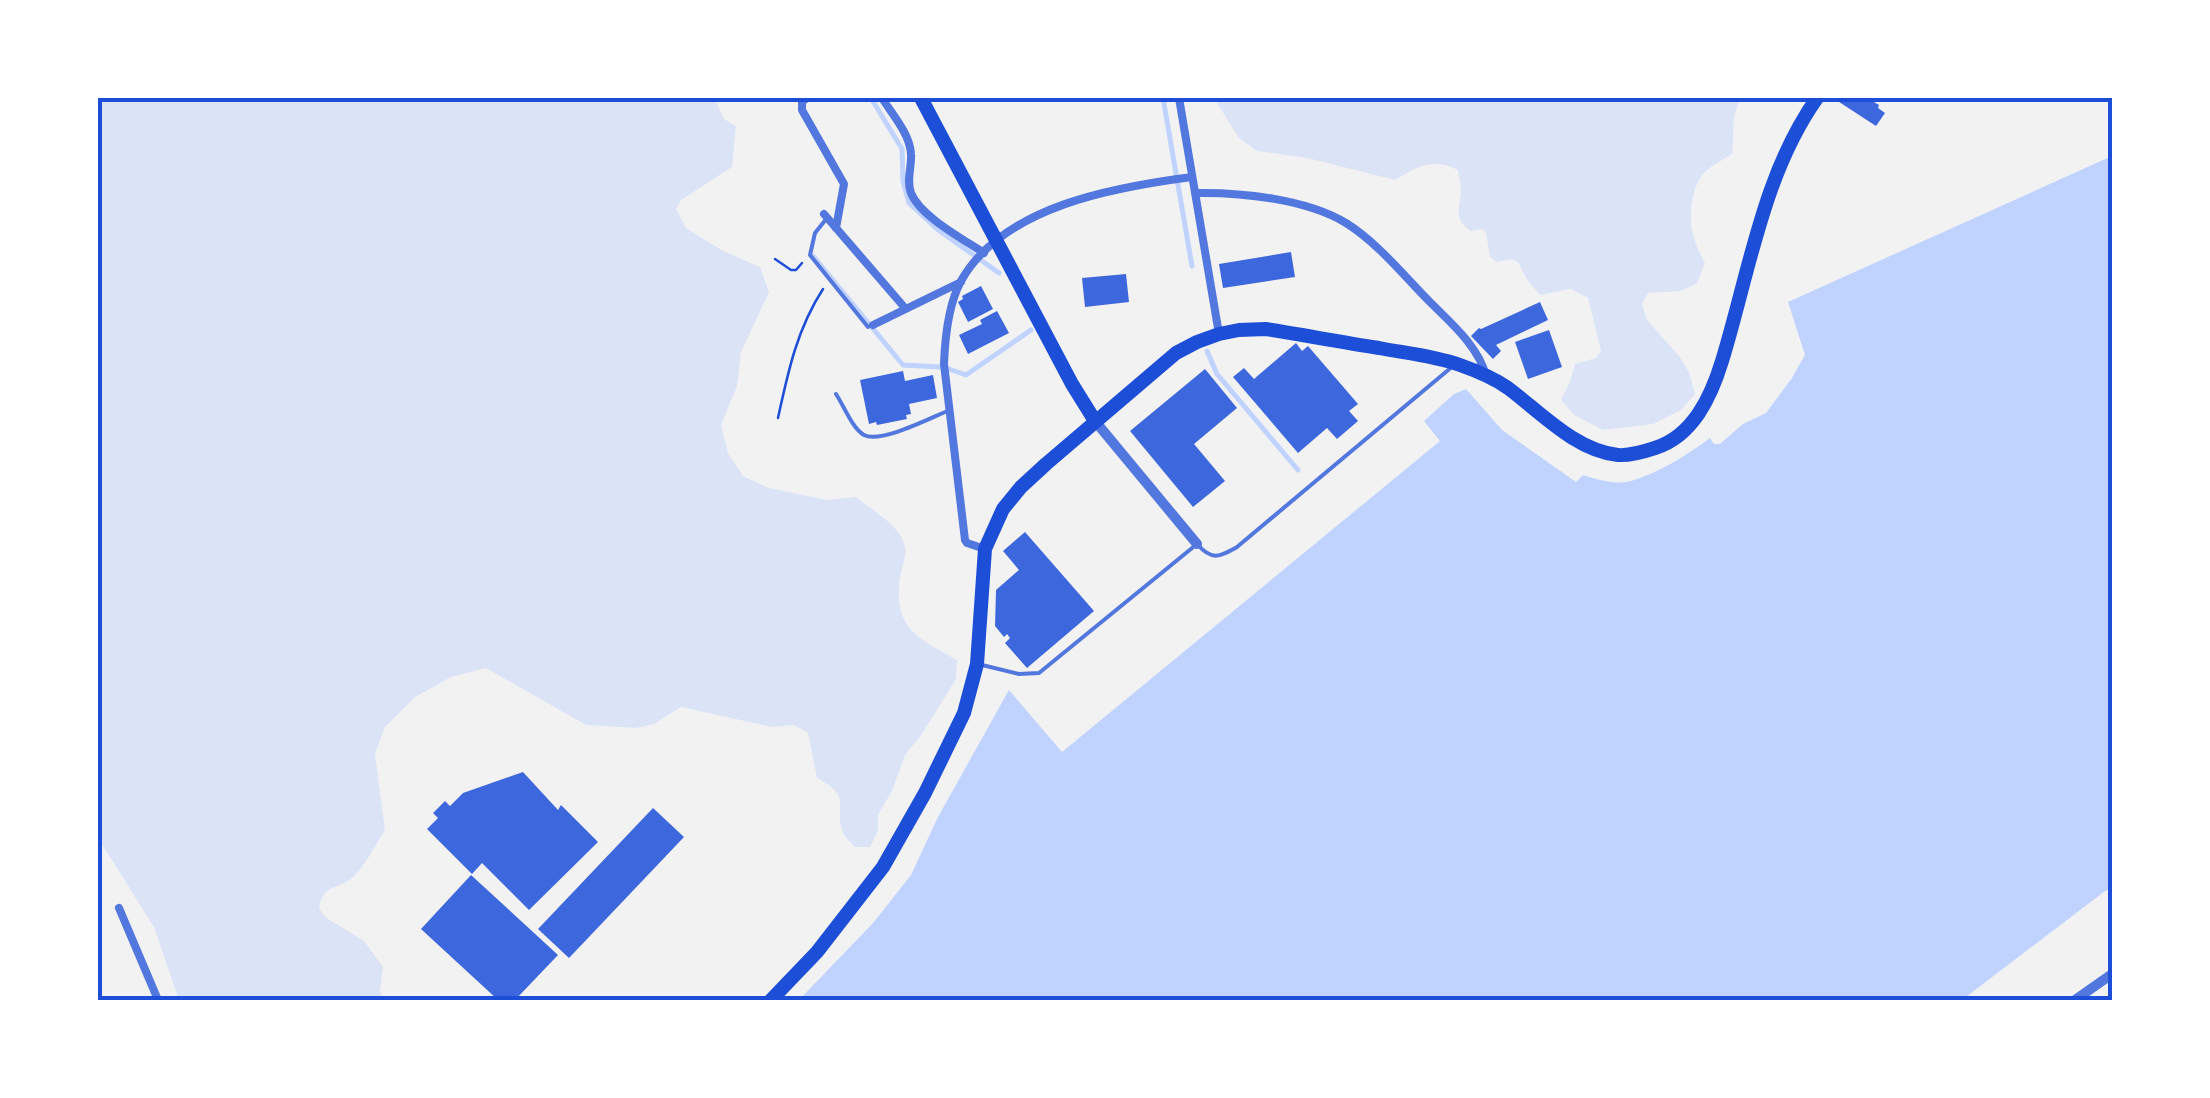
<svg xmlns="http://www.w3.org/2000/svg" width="2210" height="1098" font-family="Cabin,sans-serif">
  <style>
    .green { fill: #dbe4f7 }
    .water { fill: #bfd3fe }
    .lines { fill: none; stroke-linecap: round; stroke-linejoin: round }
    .stream { stroke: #bfd3fe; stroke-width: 5 }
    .building { fill: #3d67dc }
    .path { stroke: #1d4ed8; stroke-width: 2.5 }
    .service { stroke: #5277de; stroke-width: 4 }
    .minor { stroke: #5277de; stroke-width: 8 }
    .tertiary { stroke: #5277de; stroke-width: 10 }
    .trunk { stroke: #1d4ed8; stroke-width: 14 }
    .neatline { fill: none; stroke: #1d4ed8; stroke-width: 4 }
  </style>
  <rect width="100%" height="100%" fill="#f2f2f2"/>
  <path class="green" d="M 98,98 L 714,98 L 724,119 L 736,126 L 732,167 L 681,200 L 676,209 L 686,228 L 723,251 L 760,267 L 769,292 L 741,352 L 737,386 L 721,425 L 728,453 L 743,476 L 769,488 L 827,500 L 856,497 C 871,510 901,525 905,547 C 907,556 901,569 900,578 C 893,629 918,638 957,660 L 956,679 L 922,734 L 905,755 L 892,791 L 878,815 L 878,831 L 870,847 L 855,847 C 853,845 845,837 844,835 C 831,805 856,799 817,778 L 808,733 L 794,725 L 772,727 L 681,707 L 654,724 L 636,728 L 586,725 L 486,668 L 451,677 L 415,697 L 385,727 L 375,754 L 385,830 C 375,845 366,865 353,877 C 338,891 324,882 319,908 L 325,917 L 364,941 L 383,967 L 380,992 L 384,1000 L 179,1000 L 154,927 L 98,838 Z
    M 1216,98 L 1742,98 C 1730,113 1735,135 1732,154 C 1723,160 1712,165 1705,172 C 1699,178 1696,186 1694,193 C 1687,221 1692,239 1705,263 L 1697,283 L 1681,291 L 1648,293 L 1642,304 L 1647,320 L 1680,357 L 1689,372 L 1695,394 L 1681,410 L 1653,424 L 1603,430 L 1574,415 L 1561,400 L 1570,382 L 1575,364 L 1596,358 L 1601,351 L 1588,298 L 1571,289 L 1540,295 L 1526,278 L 1518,262 L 1512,259 L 1497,262 L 1490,257 L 1486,232 L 1482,229 L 1471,231 C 1451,218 1461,208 1461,189 C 1461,188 1458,172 1458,170 C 1434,157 1416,167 1395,180 L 1307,158 L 1257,151 L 1239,138 L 1217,103 Z"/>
  <path class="water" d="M 2112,156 L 2112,888 L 2105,891 L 1962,1000 L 799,1000 L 874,922 L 911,875 L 938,817 L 1009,690 L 1062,752 L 1440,441 L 1424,421 L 1454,394 L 1466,389 L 1502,430 L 1576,482 L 1583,475 C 1598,480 1615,485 1631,481 C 1659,473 1687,455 1710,438 L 1714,444 L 1720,444 L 1743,424 L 1766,413 L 1792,378 L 1805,355 L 1788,302 Z"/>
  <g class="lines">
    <path class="stream" d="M 871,98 L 902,149 L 903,181 L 909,203 L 937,229 L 999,273
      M 1163,98 L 1192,266
      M 813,256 L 903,365 L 941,367
      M 1207,351 L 1217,374 L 1298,470
      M 949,369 L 966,375 L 1031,330"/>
  </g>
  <path class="building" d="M 1833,98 L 1867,98 L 1879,105 L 1878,108 L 1885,113 L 1876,126 Z
    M 1291,252 L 1295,277 L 1223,288 L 1219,264 Z
    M 1126,274 L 1129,302 L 1085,307 L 1082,278 Z
    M 981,286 L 993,309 L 968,322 L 958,302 L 963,299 L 962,296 Z
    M 1540,302 L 1548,320 L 1496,345 L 1501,351 L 1493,359 L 1471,336 L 1479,328 L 1481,329 Z
    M 997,311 L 1009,333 L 968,354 L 959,335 L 982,324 L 980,320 Z
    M 1549,330 L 1562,367 L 1528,379 L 1515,342 Z
    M 1296,343 L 1302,351 L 1308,346 L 1358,404 L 1349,411 L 1358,421 L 1337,439 L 1327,428 L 1298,453 L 1233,377 L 1244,368 L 1254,379 Z
    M 1205,369 L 1237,408 L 1194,444 L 1225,481 L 1193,507 L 1130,431 Z
    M 903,371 L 905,381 L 933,375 L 937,398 L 909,404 L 911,414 L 906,415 L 907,419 L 877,425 L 876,422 L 869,424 L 860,380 Z
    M 1025,532 L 1094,611 L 1027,668 L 1005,643 L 1010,638 L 1007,634 L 1004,637 L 995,626 L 996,590 L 1019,570 L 1003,551 Z
    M 523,772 L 558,810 L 561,805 L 598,842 L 529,910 L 482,863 L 472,874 L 427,829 L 438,818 L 433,813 L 445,801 L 450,806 L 463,793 Z
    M 653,808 L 684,837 L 569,958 L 538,929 Z
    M 471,875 L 558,955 L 515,1000 L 498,1000 L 421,929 Z"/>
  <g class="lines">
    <path class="path" d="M 775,259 L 791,270 L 796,270 L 802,263
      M 778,418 C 788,372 797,329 823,289"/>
    <path class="service" d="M 827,218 L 815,233 L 810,255 L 868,327
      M 836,394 C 844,406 852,428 864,435 C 881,444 932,417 950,410
      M 982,665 L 1019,674 L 1039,673 L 1197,544 C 1212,561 1219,557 1237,547 L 1453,366"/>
    <path class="minor" d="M 807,98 L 802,102 L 802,110 L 844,184 L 836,228
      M 882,98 C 892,114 910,134 911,154 C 912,167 906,180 911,193 C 920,216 963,239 984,253
      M 1179,98 L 1219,334
      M 1195,193 C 1240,192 1307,199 1346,223 C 1378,243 1404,276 1431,303 C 1451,323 1479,347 1486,376
      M 824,214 L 905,308
      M 873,325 L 961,282
      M 985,549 L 967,543 L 965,540 L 944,364 C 945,337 948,305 961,281 C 1003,206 1115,187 1192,177
      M 119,908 L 158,1000"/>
    <path class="tertiary" d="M 1095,421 L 1197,544
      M 2075,1000 L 2112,974"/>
    <path class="trunk" d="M 921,98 L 1072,384 L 1095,421
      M 771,1000 L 817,952 L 883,867 L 925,793 L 964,713 L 977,664 L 985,549 L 1003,509 L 1021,487 L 1046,464 L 1176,353 L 1197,342 L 1219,334 L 1239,330 L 1266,329 C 1303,335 1341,342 1379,348 C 1405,353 1435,356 1460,365 C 1477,371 1494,378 1508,388 C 1540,412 1576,451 1618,455 C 1630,456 1643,452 1655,448 C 1693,436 1711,397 1722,361 C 1749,273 1763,174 1817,98"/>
  </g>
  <rect width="2210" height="1098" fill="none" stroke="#ffffff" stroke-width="200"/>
  <rect x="100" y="100" width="2010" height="898" class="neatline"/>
</svg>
